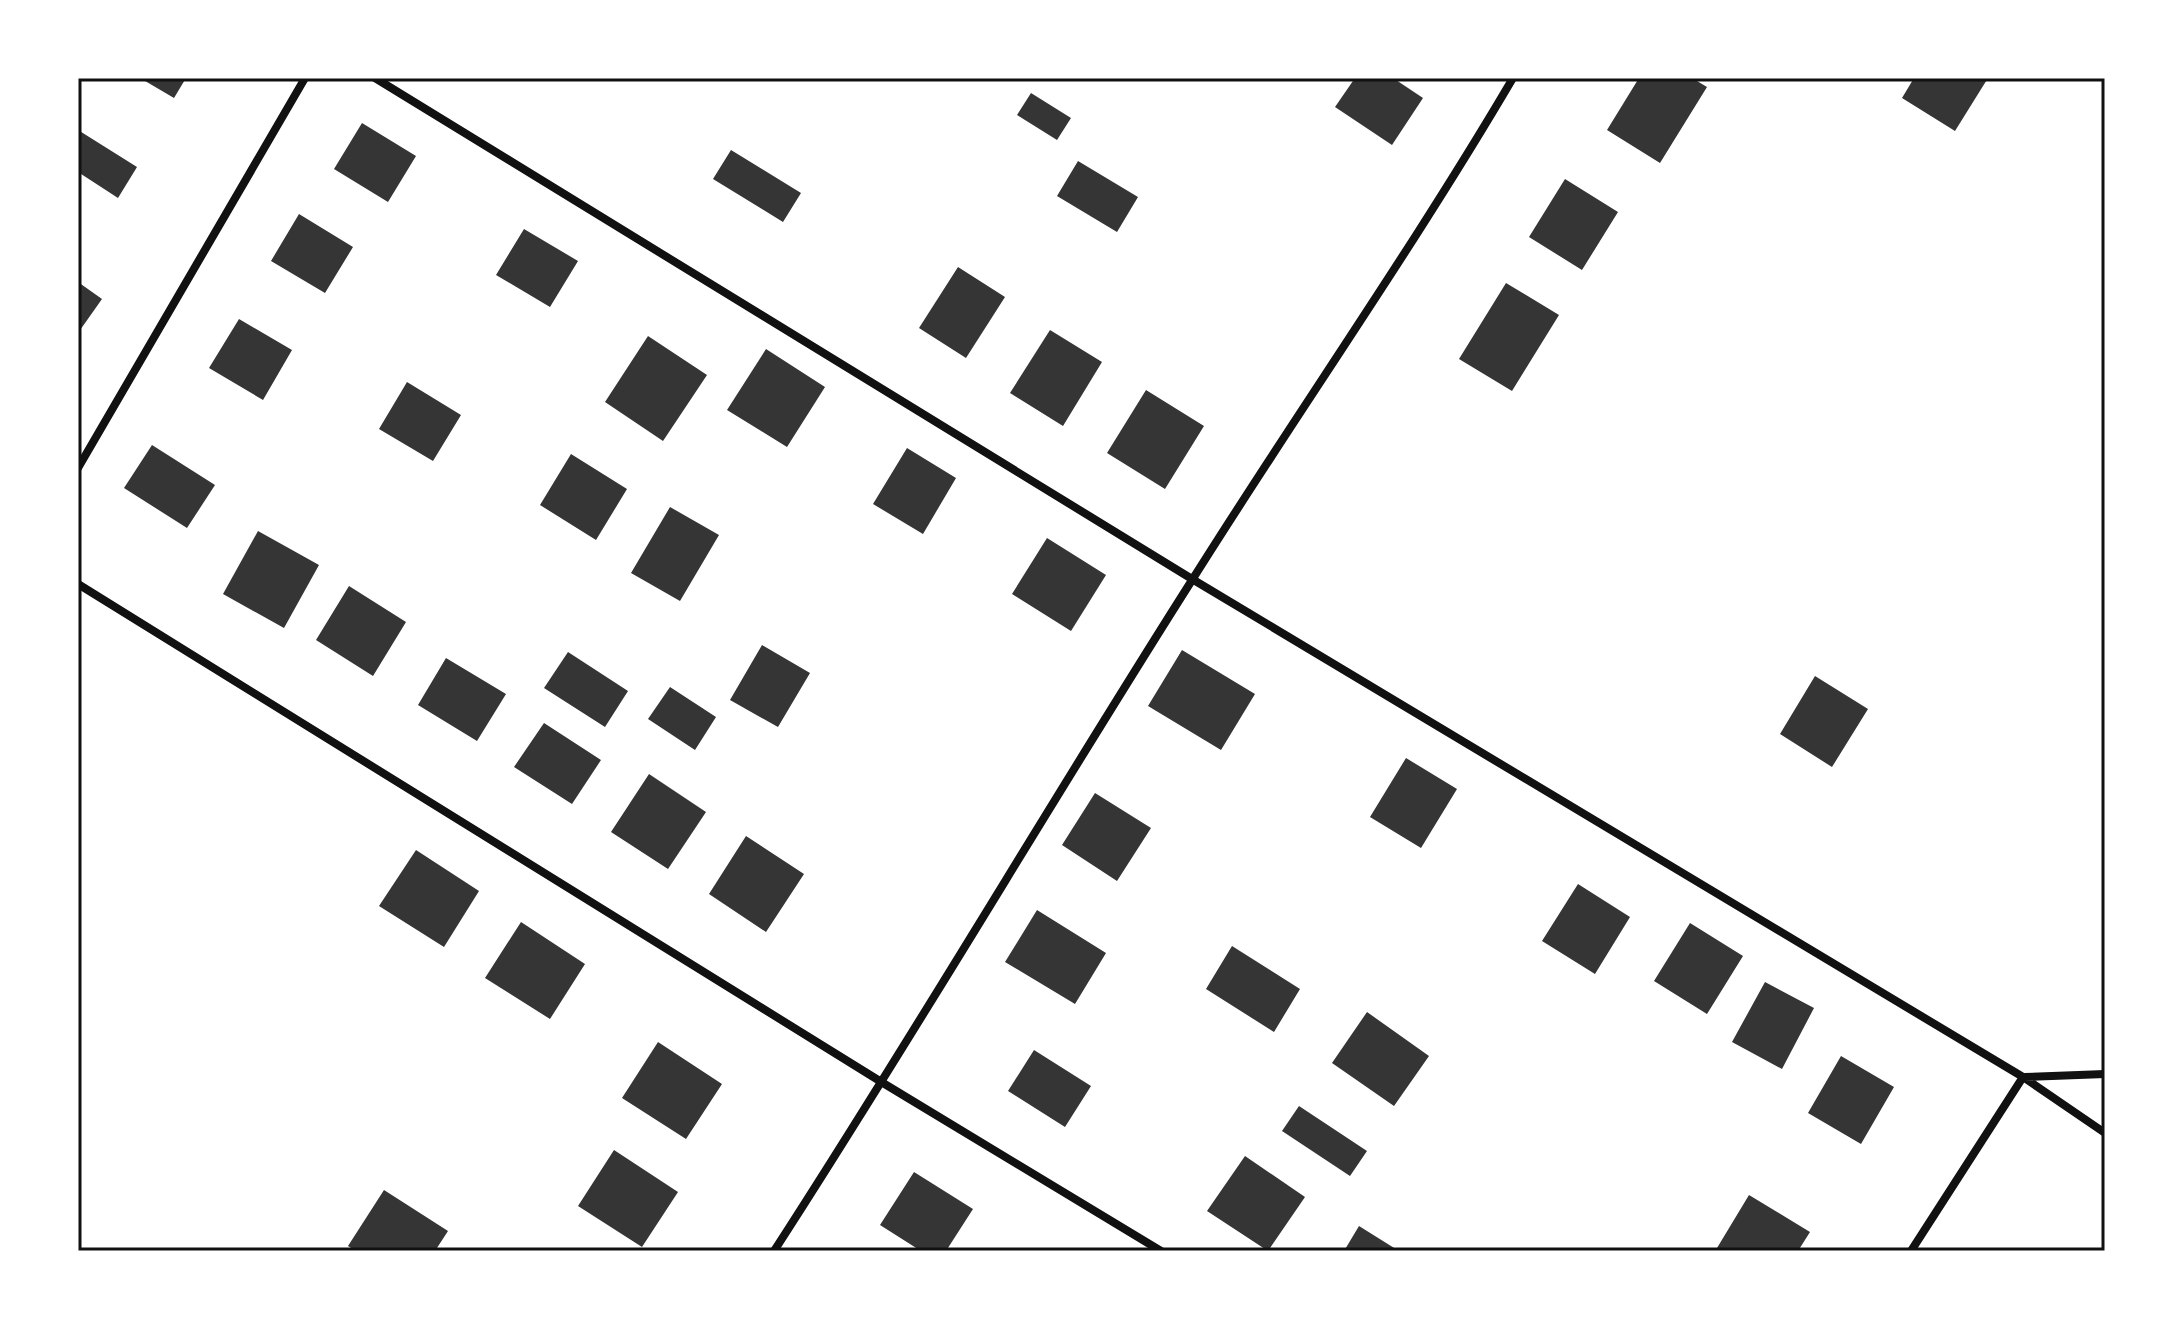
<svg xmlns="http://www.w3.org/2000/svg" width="2183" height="1329" font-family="'Roboto Condensed',sans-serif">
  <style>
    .building { fill: #353535 }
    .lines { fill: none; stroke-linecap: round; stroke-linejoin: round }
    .minor { stroke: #111; stroke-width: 8 }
    .neatline { fill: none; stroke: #111; stroke-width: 3 }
  </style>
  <rect width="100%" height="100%" fill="#fff"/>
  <path class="building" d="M 140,78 L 186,78 L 174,98 Z
    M 1355,78 L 1393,78 L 1423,98 L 1392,145 L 1335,107 Z
    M 1639,78 L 1692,78 L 1707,87 L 1660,163 L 1607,130 Z
    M 1914,78 L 1988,78 L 1955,131 L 1902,98 Z
    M 1031,93 L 1071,118 L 1057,140 L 1017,115 Z
    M 362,123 L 416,156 L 388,202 L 334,169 Z
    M 78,130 L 137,167 L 118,198 L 78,172 Z
    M 731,150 L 801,193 L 783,222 L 713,179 Z
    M 1078,161 L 1138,197 L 1117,232 L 1057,196 Z
    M 1565,179 L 1618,212 L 1582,270 L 1529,237 Z
    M 299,214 L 353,247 L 325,293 L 271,261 Z
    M 524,229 L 578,261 L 550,307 L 496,275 Z
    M 958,267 L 1005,297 L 966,358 L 919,328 Z
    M 78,282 L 102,299 L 78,333 Z
    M 1506,283 L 1559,315 L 1512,391 L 1459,359 Z
    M 239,319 L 292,350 L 263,400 L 209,368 Z
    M 1050,330 L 1102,362 L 1063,426 L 1010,393 Z
    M 648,336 L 707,375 L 663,441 L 605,402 Z
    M 766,349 L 825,387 L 787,447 L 727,410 Z
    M 407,382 L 461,415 L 433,461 L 379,429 Z
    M 1146,390 L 1204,426 L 1165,489 L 1107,453 Z
    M 152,445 L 215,485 L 187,528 L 124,488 Z
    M 907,448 L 956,478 L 923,534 L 873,504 Z
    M 571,454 L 627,489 L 596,540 L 540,505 Z
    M 670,507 L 719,535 L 680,601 L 631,573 Z
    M 258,531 L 319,565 L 284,628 L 223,594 Z
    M 1047,538 L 1106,575 L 1071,631 L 1012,594 Z
    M 349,586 L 406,622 L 373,676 L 316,640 Z
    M 762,645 L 810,673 L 778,727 L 730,700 Z
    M 1182,650 L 1255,694 L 1221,750 L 1148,706 Z
    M 568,652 L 628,691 L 605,727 L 544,688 Z
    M 446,658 L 506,694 L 477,741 L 418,705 Z
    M 1815,676 L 1868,709 L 1832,767 L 1780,734 Z
    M 670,687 L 716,717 L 695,750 L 648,719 Z
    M 544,723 L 601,760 L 572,804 L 514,767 Z
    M 1406,758 L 1457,789 L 1421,848 L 1370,817 Z
    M 649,774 L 706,812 L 668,869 L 611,832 Z
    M 1095,793 L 1151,828 L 1117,881 L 1062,845 Z
    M 746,836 L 804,874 L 766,932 L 709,894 Z
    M 416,850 L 479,891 L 444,947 L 379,906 Z
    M 1578,884 L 1630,917 L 1595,974 L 1542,941 Z
    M 1037,910 L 1106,953 L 1075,1004 L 1005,962 Z
    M 521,922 L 585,964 L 550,1019 L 485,978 Z
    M 1690,923 L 1743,956 L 1707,1014 L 1654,981 Z
    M 1232,946 L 1300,989 L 1274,1032 L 1206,989 Z
    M 1765,982 L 1814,1008 L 1782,1069 L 1732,1042 Z
    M 1367,1012 L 1429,1056 L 1394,1106 L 1332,1063 Z
    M 658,1042 L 722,1084 L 686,1139 L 622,1098 Z
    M 1034,1050 L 1091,1086 L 1065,1127 L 1008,1091 Z
    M 1841,1056 L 1894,1087 L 1861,1144 L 1808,1113 Z
    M 1299,1106 L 1367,1151 L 1350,1176 L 1282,1131 Z
    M 614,1150 L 678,1192 L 642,1247 L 578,1206 Z
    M 1245,1156 L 1305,1197 L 1268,1251 L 1207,1211 Z
    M 914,1172 L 973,1209 L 946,1251 L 921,1251 L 880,1225 Z
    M 384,1190 L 448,1231 L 435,1251 L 356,1251 L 348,1246 Z
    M 1749,1195 L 1810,1232 L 1798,1251 L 1723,1251 L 1717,1248 Z
    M 1359,1226 L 1399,1251 L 1344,1251 Z"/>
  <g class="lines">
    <path class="minor" d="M 375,78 L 1192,579 L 2023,1077 L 2105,1133
      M 78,468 L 305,78
      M 78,584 L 883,1083 L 1161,1251
      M 2024,1077 L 2105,1074
      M 774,1251 C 918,1029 1052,800 1194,577 C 1299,410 1413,248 1513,78
      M 1911,1251 L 2023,1077"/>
  </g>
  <rect width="2183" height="1329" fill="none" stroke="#ffffff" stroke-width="160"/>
  <rect x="80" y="80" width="2023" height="1169" class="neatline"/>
</svg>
